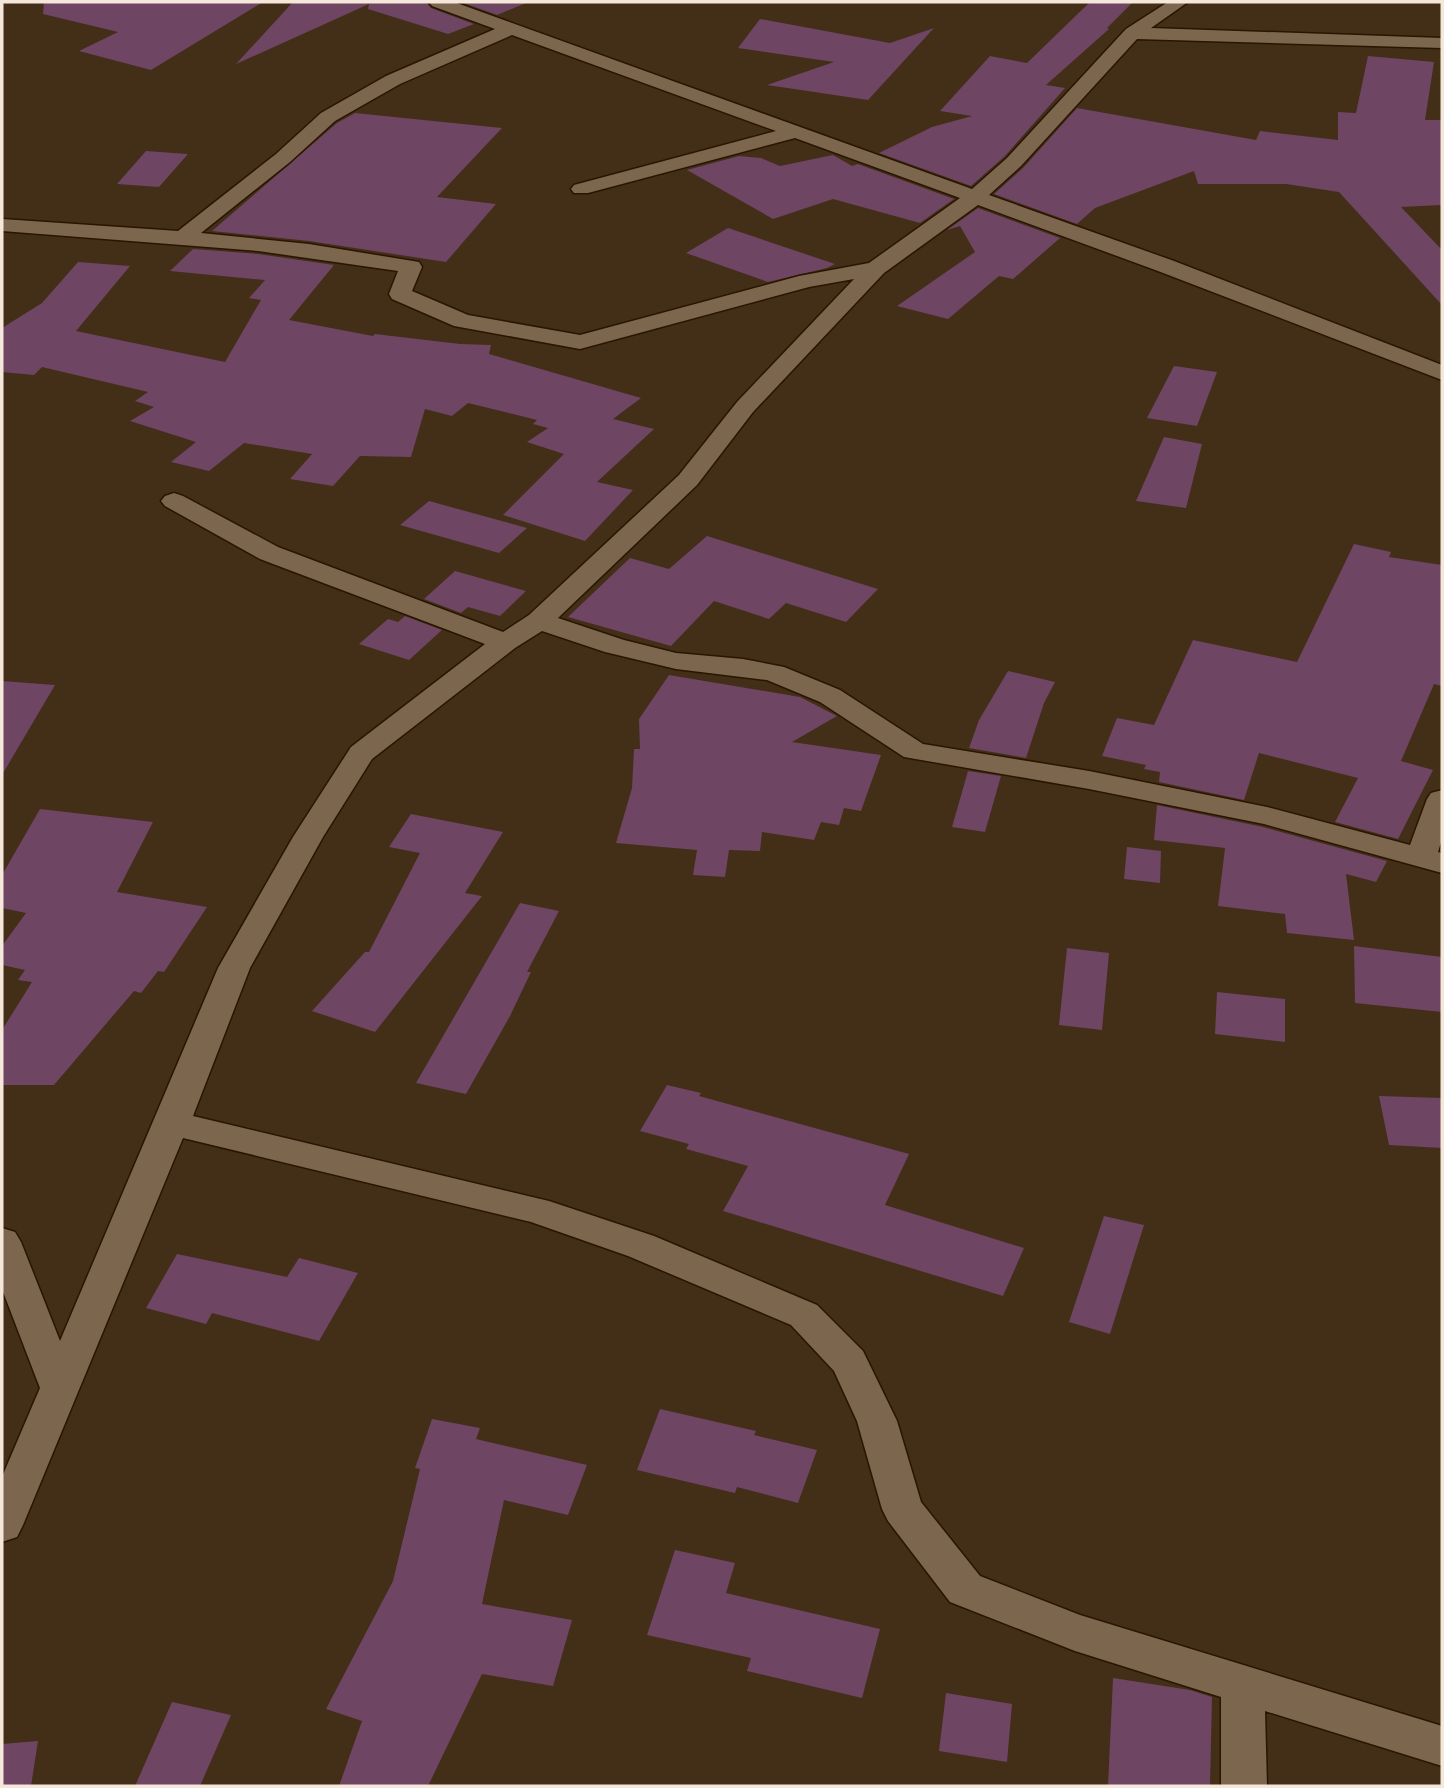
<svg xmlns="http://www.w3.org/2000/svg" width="1444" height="1788" font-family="Signika,sans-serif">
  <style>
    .building { fill: #6e4563 }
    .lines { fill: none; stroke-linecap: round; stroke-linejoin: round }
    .minor-casing { stroke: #291601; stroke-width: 3 }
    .minor { fill: #7d664e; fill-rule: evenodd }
  </style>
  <rect width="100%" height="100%" fill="#432e18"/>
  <path class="building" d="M 44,2 L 263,2 L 151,70 L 79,51 L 118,32 L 43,14 Z
    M 293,2 L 426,2 L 431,8 L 474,24 L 448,34 L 368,9 L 369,4 L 236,64 Z
    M 461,2 L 525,2 L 526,3 L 497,15 Z
    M 1090,2 L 1133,2 L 1107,28 L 1109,29 L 1046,85 L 1065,88 L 1005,156 L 971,186 L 879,153 L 932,127 L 972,116 L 940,111 L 990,56 L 1027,63 Z
    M 760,19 L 890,43 L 934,28 L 868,100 L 767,85 L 834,62 L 738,48 Z
    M 1368,56 L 1434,62 L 1425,120 L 1442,120 L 1442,205 L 1401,207 L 1442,250 L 1442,305 L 1339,192 L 1286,184 L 1198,184 L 1194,171 L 1095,208 L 1077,224 L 994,194 L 1023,168 L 1077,108 L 1256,140 L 1260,131 L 1338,140 L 1338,112 L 1356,113 Z
    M 355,113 L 502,128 L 437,197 L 496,204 L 446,262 L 309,241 L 212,231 L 337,123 Z
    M 146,151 L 188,154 L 159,187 L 117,184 Z
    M 833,155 L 852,166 L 858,164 L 954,199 L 920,223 L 833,199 L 773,219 L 687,170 L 739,156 L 761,158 L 780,166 Z
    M 978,208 L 1060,238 L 1013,279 L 999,276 L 948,319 L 897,306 L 975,252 L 960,226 L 947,230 Z
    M 728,228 L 835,264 L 827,268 L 768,282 L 686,253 Z
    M 193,249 L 258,254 L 334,265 L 289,320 L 373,336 L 375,334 L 460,344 L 491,345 L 489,354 L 641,398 L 613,419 L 654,429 L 597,482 L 633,490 L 585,541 L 503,515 L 564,454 L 527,442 L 548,428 L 533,424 L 537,420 L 468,403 L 452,416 L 425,409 L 411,457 L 360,456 L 333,486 L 290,479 L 312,454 L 244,443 L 209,471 L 171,462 L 196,442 L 130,421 L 154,407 L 135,401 L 148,392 L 42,367 L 34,375 L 2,372 L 2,328 L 42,303 L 78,262 L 130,266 L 76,331 L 225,362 L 261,300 L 249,298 L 265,280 L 170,271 Z
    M 1174,366 L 1217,372 L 1197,426 L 1147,418 Z
    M 1164,437 L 1202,444 L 1186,508 L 1136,501 Z
    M 429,501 L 527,528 L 499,553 L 400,525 Z
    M 707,536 L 878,589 L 846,622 L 786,603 L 769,619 L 714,601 L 671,646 L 568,617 L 630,558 L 669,569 Z
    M 1354,544 L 1391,552 L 1389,557 L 1442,565 L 1442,686 L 1434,684 L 1401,761 L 1433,770 L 1398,839 L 1335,822 L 1358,778 L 1259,753 L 1244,800 L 1159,782 L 1160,772 L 1144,769 L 1146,765 L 1102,756 L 1117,718 L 1154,725 L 1193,640 L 1297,662 Z
    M 455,571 L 526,591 L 500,616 L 468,607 L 461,613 L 424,599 Z
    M 405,616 L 442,630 L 409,660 L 359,644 L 388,619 L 398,622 Z
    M 1008,671 L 1055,682 L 1044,703 L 1026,758 L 969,748 L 979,720 Z
    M 669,675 L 800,697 L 837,716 L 792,742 L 881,755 L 861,811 L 844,808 L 839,825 L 821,822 L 814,840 L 762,832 L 760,851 L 729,850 L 725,877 L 693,875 L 697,850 L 616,843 L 632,788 L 634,749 L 640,749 L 639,719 Z
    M 2,681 L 55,685 L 2,775 Z
    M 968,771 L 1001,776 L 985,832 L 952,827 Z
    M 1157,805 L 1263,827 L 1387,861 L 1376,882 L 1346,874 L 1354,940 L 1287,933 L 1285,914 L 1218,906 L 1225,848 L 1154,840 Z
    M 40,809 L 153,822 L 117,892 L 207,907 L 164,972 L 158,971 L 141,993 L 134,991 L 54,1085 L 2,1085 L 2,1030 L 32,982 L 18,980 L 25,970 L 2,965 L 2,946 L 26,913 L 2,908 L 2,875 Z
    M 411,814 L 503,832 L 465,893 L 482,896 L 375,1032 L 312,1011 L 365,952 L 369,952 L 420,853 L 389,847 Z
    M 1127,847 L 1161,851 L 1160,883 L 1124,879 Z
    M 520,903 L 559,911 L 527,972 L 531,972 L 510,1016 L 466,1094 L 416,1083 Z
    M 1354,946 L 1442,957 L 1442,1012 L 1355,1003 Z
    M 1067,948 L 1109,953 L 1102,1030 L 1059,1025 Z
    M 1217,992 L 1285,999 L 1285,1042 L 1215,1034 Z
    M 667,1085 L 701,1093 L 699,1096 L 909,1154 L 885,1205 L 1024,1248 L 1003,1296 L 723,1211 L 748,1166 L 686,1149 L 689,1144 L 640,1131 Z
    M 1379,1096 L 1442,1098 L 1442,1148 L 1389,1145 Z
    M 1104,1216 L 1144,1225 L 1110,1334 L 1069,1322 Z
    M 177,1254 L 287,1277 L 299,1258 L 358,1273 L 319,1341 L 212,1313 L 206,1324 L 146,1308 Z
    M 660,1409 L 756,1431 L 754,1435 L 817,1450 L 798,1503 L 737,1487 L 735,1493 L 637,1470 Z
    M 432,1419 L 480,1428 L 476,1439 L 587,1465 L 568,1515 L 504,1500 L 482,1604 L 572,1620 L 553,1686 L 482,1674 L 428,1786 L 339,1786 L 362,1721 L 326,1709 L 393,1581 L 420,1469 L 415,1468 Z
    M 675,1550 L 735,1563 L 726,1593 L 880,1629 L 862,1698 L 747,1671 L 751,1658 L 647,1635 Z
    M 1113,1678 L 1190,1690 L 1212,1697 L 1210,1786 L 1108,1786 Z
    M 946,1693 L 1012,1704 L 1007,1762 L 939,1751 Z
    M 172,1702 L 231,1715 L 200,1786 L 135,1786 Z
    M 38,1741 L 31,1786 L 2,1786 L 2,1744 Z"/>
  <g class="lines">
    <defs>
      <path id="minor" d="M 429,2 L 454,2 L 972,189 L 1007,158 L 1126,29 L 1168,2 L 1188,2 L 1151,28 L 1442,38 L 1442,48 L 1137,39 L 1021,166 L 989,195 L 1174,261 L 1442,365 L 1442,380 L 1158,271 L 978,205 L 884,273 L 753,412 L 697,485 L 558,618 L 624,640 L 676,653 L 743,659 L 784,667 L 840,690 L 923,744 L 1089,771 L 1267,807 L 1410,845 L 1427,799 L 1431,793 L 1442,790 L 1442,839 L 1438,852 L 1442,853 L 1442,873 L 1264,824 L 1089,789 L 904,757 L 820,702 L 767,680 L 676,669 L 605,652 L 542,631 L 515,648 L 372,759 L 323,837 L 250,968 L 193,1116 L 549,1201 L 654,1236 L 817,1305 L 863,1351 L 897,1421 L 921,1502 L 980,1576 L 1080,1615 L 1442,1726 L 1442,1766 L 1265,1711 L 1267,1786 L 1221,1786 L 1221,1697 L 1075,1651 L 950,1602 L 888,1521 L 882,1509 L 857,1421 L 834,1371 L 791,1325 L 628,1256 L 531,1222 L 183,1138 L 23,1525 L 17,1537 L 2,1542 L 2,1477 L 40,1388 L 2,1289 L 2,1228 L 15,1232 L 21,1242 L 60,1341 L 218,968 L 293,837 L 351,747 L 485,644 L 260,559 L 165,506 L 161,501 L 165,496 L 174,493 L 183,496 L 278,547 L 503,632 L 529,615 L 679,475 L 737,402 L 854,279 L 809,287 L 580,349 L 454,326 L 392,299 L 389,294 L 398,271 L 258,251 L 2,231 L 2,219 L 178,231 L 276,154 L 321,113 L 386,76 L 495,29 L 432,6 ZM 512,35 L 776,131 L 574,185 L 571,189 L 574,193 L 588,193 L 795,138 L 960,198 L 869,263 L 799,276 L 580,335 L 468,315 L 412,291 L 422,267 L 419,262 L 309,244 L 201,233 L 290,162 L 335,121 L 400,84 Z"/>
    </defs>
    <use href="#minor" class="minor-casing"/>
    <use href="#minor" class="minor"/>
  </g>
  <rect width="1444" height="1788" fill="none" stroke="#f5e8db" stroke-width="7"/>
</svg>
